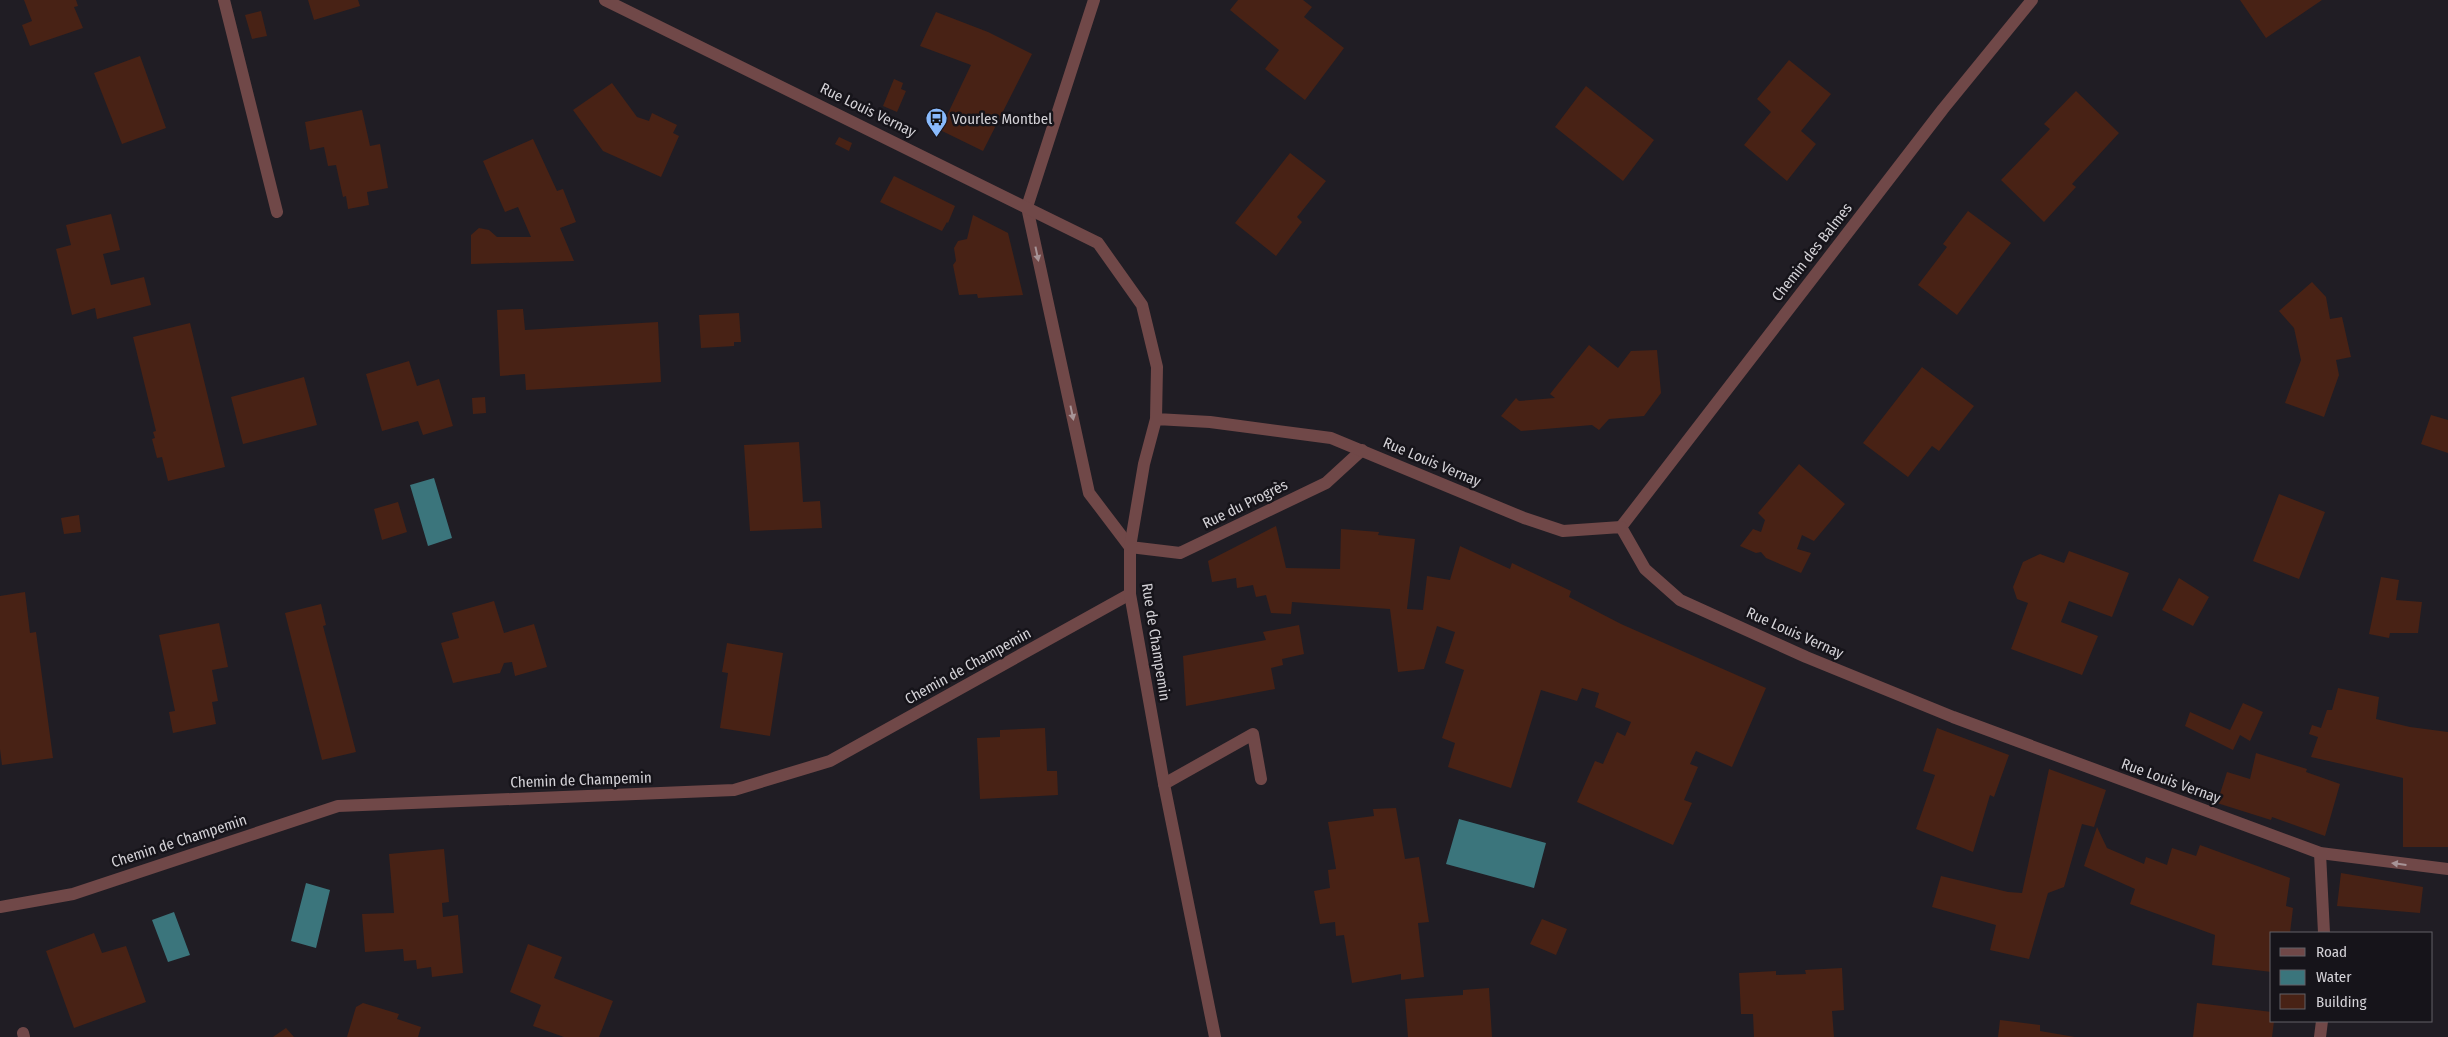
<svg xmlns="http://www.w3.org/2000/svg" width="2448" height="1037" font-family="'Fira Sans Condensed',sans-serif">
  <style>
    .water { fill: #3b757c }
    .building { fill: #482215 }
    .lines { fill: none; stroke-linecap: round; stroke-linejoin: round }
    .service { stroke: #704848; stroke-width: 12 }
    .minor { stroke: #704848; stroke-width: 12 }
    .tertiary { stroke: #704848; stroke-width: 12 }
    .oneway { fill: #a79497 }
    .labels { text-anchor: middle; stroke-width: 5; stroke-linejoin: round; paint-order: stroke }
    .street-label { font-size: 15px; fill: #d4d2d7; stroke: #16141a }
    .poi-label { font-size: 15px; fill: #d4d2d7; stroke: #16141a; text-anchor: start }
  </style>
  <rect width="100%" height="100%" fill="#201d24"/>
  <path class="water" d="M 434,478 L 452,538 L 428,546 L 410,485 Z
    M 1459,819 L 1546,843 L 1534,888 L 1446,864 Z
    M 306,883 L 330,890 L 316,948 L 291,941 Z
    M 174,912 L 190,955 L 168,962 L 152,920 Z"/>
  <path class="building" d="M 24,0 L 76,0 L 78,6 L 74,7 L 83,28 L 30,46 L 22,25 L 32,21 Z
    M 308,0 L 358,0 L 360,6 L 314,20 Z
    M 1238,0 L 1303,0 L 1312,7 L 1304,17 L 1344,48 L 1305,100 L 1265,69 L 1279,50 L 1230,10 Z
    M 2240,0 L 2322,0 L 2266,38 Z
    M 261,11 L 267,36 L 252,39 L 245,15 Z
    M 936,12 L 988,32 L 1032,54 L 983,151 L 940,130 L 971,65 L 920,46 Z
    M 140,56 L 166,128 L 122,144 L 94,73 Z
    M 1789,60 L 1831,94 L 1801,131 L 1816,144 L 1787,181 L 1744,145 L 1771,112 L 1757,99 Z
    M 894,79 L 903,83 L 901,89 L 906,91 L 897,112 L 883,106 Z
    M 612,83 L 637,117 L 649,121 L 652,113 L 677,125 L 673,133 L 679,136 L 661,177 L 603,151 L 573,110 Z
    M 1586,86 L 1654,140 L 1623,181 L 1555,127 Z
    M 2076,91 L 2119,133 L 2072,184 L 2076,187 L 2044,222 L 2001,180 L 2050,129 L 2044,124 Z
    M 362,110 L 370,146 L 380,144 L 388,188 L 367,192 L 369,205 L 348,209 L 346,196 L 343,197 L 336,165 L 328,166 L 324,147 L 310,150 L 305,122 Z
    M 839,137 L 852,143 L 849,151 L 835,144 Z
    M 533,139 L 557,191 L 563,189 L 576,222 L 560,228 L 574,261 L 471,264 L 471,235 L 479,228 L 489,230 L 497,237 L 531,237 L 518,207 L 505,212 L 483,161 Z
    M 1290,153 L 1326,181 L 1297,217 L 1302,222 L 1276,256 L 1235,223 Z
    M 894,176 L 955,206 L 948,223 L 947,222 L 942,231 L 880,202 Z
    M 1968,211 L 2011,243 L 1957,315 L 1918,285 L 1947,247 L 1943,244 Z
    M 111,214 L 120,250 L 103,254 L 111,285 L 144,277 L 151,305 L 97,319 L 95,308 L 72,315 L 56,249 L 71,245 L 66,225 Z
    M 973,215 L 1008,233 L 1023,295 L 978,298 L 977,294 L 959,295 L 953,265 L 956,261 L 954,248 L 958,241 L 967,239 Z
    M 2312,282 L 2326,297 L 2330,319 L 2342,317 L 2351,357 L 2336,360 L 2339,375 L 2324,417 L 2285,403 L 2301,360 L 2294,328 L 2279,311 Z
    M 523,309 L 525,330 L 658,322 L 661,382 L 526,390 L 525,374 L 500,376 L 497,310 Z
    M 739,313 L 741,342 L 734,342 L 734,346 L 701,348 L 699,315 Z
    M 190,323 L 225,467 L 168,481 L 162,457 L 157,458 L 152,439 L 155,438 L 153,432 L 156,431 L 133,337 Z
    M 1589,345 L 1618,368 L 1631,351 L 1657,350 L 1661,393 L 1644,416 L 1609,419 L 1599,430 L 1592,425 L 1521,431 L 1501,416 L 1516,398 L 1519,401 L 1555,398 L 1550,394 Z
    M 409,361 L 417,386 L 439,379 L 453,426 L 423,435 L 418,421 L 382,431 L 366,374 Z
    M 1922,367 L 1974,406 L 1939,451 L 1932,446 L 1908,477 L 1863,443 Z
    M 304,377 L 317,425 L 243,444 L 231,397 Z
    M 485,397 L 486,413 L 473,414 L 472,398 Z
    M 2431,415 L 2448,420 L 2448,453 L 2421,444 Z
    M 799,442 L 803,502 L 820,501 L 822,528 L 750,531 L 744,445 Z
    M 1799,464 L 1845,504 L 1814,541 L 1802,535 L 1797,549 L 1811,553 L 1801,573 L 1766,558 L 1761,552 L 1756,553 L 1740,546 L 1753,529 L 1761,532 L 1765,520 L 1758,513 Z
    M 2279,494 L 2325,512 L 2299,579 L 2253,561 Z
    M 398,502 L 407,532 L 382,540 L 374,509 Z
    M 79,515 L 81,532 L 64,534 L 61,518 Z
    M 1276,526 L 1286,568 L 1340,569 L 1341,529 L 1379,532 L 1378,535 L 1415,539 L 1407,609 L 1423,610 L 1427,576 L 1450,580 L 1460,546 L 1510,569 L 1512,563 L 1571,591 L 1569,597 L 1621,624 L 1766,688 L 1732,767 L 1696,751 L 1690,764 L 1698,767 L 1684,800 L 1692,803 L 1673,845 L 1577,802 L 1595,761 L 1603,764 L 1617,732 L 1625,736 L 1631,722 L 1595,707 L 1599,693 L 1582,688 L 1577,701 L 1541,690 L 1511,788 L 1448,767 L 1455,743 L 1442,738 L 1464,670 L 1445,663 L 1455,632 L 1437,626 L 1424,669 L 1398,672 L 1390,609 L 1292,602 L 1291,614 L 1271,613 L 1266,595 L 1256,597 L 1253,585 L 1237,588 L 1236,578 L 1212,582 L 1208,561 Z
    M 2069,551 L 2129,573 L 2112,617 L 2069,601 L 2061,622 L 2098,636 L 2082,675 L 2011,649 L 2028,603 L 2017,599 L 2013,587 L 2023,562 L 2040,554 L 2064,563 Z
    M 2381,577 L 2399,580 L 2396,600 L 2422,602 L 2418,633 L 2390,633 L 2389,638 L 2369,634 Z
    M 2179,578 L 2209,597 L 2193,626 L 2162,610 Z
    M 25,592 L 30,633 L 36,632 L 53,758 L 2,765 L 0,749 L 0,596 Z
    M 494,601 L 504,633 L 534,624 L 547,667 L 515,676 L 512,662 L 504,663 L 500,673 L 453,683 L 441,643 L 459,638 L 452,613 Z
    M 321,604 L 326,625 L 323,626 L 356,752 L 322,760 L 285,613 Z
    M 219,623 L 228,667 L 212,670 L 218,701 L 212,702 L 216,724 L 173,733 L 169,712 L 175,711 L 159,635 Z
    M 1299,625 L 1304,654 L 1282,659 L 1283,665 L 1271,668 L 1275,689 L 1186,706 L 1183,656 L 1266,640 L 1263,632 Z
    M 727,643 L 783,653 L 770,736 L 720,728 L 728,673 L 722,672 Z
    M 2338,688 L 2379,697 L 2376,719 L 2410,727 L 2448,732 L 2448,847 L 2403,847 L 2403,778 L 2311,757 L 2318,737 L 2309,734 L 2312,725 L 2321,728 L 2327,710 L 2332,710 Z
    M 2243,703 L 2263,712 L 2250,741 L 2240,735 L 2233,750 L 2185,726 L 2190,712 L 2230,730 Z
    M 1045,728 L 1047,771 L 1057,771 L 1058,795 L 980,799 L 977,738 L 1000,737 L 1000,730 Z
    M 1937,728 L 2009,755 L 1994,797 L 1990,795 L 1973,852 L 1916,829 L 1935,775 L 1923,771 Z
    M 2256,753 L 2307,769 L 2306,772 L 2340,784 L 2325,836 L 2272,817 L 2271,820 L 2217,803 L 2227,772 L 2250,779 Z
    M 2049,769 L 2106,790 L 2094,827 L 2082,824 L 2064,887 L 2048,893 L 2029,959 L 1990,950 L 1996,925 L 1932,907 L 1941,876 L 2008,892 L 2022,893 Z
    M 1396,808 L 1405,859 L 1419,857 L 1429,922 L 1418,923 L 1424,977 L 1401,980 L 1401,974 L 1352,983 L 1344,935 L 1336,936 L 1335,922 L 1320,924 L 1314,891 L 1330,888 L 1328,870 L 1336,869 L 1328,822 L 1374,816 L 1373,809 Z
    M 2097,827 L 2107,848 L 2144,864 L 2146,857 L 2167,865 L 2172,848 L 2196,856 L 2200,845 L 2290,878 L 2286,906 L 2293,908 L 2290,933 L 2272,933 L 2272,972 L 2212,965 L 2215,935 L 2130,904 L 2135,889 L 2084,866 Z
    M 444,849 L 449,902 L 442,903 L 443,917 L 458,915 L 463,973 L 432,977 L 431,967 L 417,969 L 416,960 L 404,961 L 403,949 L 365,952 L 362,914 L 394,913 L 389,854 Z
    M 2341,873 L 2423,887 L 2420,913 L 2337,906 Z
    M 1542,919 L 1567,929 L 1556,955 L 1530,944 Z
    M 94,933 L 102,953 L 126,946 L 146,1002 L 74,1028 L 46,951 Z
    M 528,944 L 562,957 L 554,978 L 613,1001 L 599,1037 L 564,1037 L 533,1026 L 541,1005 L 510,992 Z
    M 1842,968 L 1844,1010 L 1832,1011 L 1834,1037 L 1754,1037 L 1753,1014 L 1741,1014 L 1739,973 L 1776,971 L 1776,975 L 1806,974 L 1805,970 Z
    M 1489,988 L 1492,1037 L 1408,1037 L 1405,999 L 1463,995 L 1463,990 Z
    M 363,1003 L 399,1014 L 397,1019 L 421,1027 L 418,1037 L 347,1037 L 356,1007 Z
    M 2197,1003 L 2272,1012 L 2272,1021 L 2274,1021 L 2272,1037 L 2193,1037 Z
    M 2000,1020 L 2040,1025 L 2040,1031 L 2075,1037 L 1998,1037 Z
    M 286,1028 L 294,1037 L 273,1037 Z"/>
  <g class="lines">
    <path class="service" d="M 1164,784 L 1253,734 L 1261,779"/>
    <path class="minor" d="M 224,0 L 277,212
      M 1094,0 L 1027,207 L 1089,493 L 1130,547 L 1180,553 L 1326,483 L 1362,450
      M 1621,527 L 1943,109 L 2032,0
      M 2320,853 L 2324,933
      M 0,907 L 73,894 L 338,806 L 734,790 L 830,761 L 1130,594
      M 23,1033 L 24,1037
      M 2320,1037 L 2322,1021"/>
    <path class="tertiary" d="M 605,0 L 1098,243 L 1142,305 L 1157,367 L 1156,419 L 1144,464 L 1130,547 L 1130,594 L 1164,784 L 1215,1037
      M 1156,419 L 1210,422 L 1331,438 L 1524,518 L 1563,531 L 1621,527 L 1645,569 L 1680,600 L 1806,657 L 1953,717 L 2320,853 L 2448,869"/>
  </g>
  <defs><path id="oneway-solid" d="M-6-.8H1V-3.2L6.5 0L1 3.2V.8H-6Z" transform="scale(1.25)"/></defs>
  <g class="oneway">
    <use href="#oneway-solid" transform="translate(1037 254) rotate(78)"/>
    <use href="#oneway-solid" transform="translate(1072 413) rotate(78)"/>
    <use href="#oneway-solid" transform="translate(2399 864) rotate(-173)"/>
  </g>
  <defs>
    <symbol id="bus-pin" viewBox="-11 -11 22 30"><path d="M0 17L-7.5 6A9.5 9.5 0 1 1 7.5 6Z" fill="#89bafc" stroke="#16141a"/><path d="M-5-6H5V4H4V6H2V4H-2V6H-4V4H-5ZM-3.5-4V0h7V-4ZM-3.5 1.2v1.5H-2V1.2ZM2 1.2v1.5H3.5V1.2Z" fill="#111"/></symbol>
  </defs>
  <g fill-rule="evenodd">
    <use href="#bus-pin" x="924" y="106" width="25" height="34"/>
  </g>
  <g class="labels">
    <g class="street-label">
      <text transform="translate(868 110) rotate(26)" y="5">Rue Louis Vernay</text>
      <text transform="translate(1812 252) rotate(-52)" y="5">Chemin des Balmes</text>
      <text transform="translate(1432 462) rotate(23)" y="5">Rue Louis Vernay</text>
      <text transform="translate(1245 504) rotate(-26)" y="5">Rue du Progrès</text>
      <text transform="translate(1795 633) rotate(24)" y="5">Rue Louis Vernay</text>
      <text transform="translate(1156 642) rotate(81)" y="5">Rue de Champemin</text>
      <text transform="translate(968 666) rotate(-29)" y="5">Chemin de Champemin</text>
      <text transform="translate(581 780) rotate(-2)" y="5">Chemin de Champemin</text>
      <text transform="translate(2171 781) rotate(20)" y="5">Rue Louis Vernay</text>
      <text transform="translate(179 841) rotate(-18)" y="5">Chemin de Champemin</text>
    </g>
    <g class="poi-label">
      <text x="952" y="124">Vourles Montbel</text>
    </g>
  </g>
  <rect x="2270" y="932" width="162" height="90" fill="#16141a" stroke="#626066"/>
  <rect x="2280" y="948" width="25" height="8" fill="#704848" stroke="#626066"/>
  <text x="2316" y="957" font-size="15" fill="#d4d2d7">Road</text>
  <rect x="2280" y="970" width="25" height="15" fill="#3b757c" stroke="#626066"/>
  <text x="2316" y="982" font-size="15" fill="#d4d2d7">Water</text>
  <rect x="2280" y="994" width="25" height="15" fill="#482215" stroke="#626066"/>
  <text x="2316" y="1007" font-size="15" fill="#d4d2d7">Building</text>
</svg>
